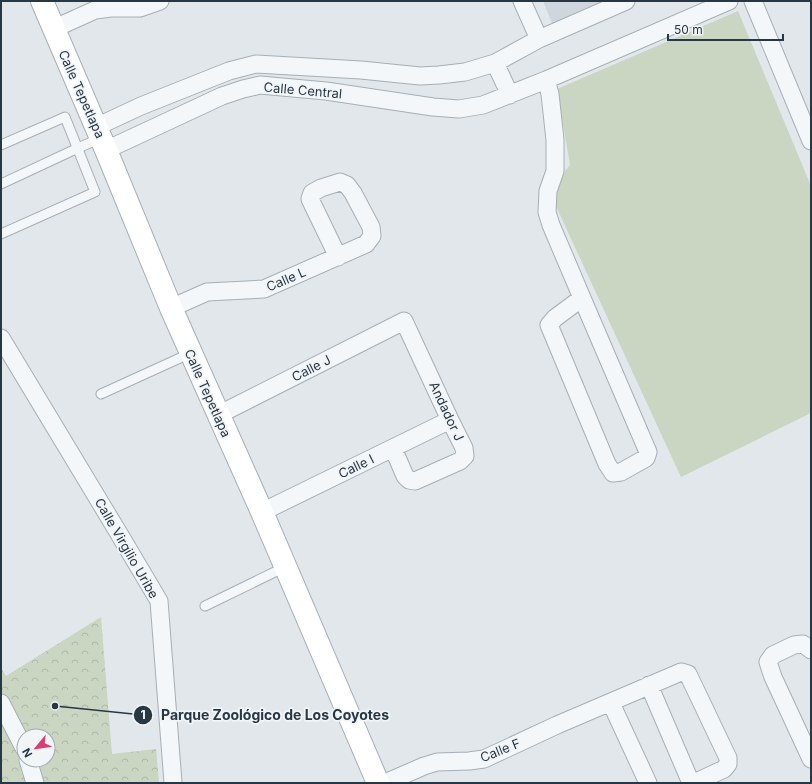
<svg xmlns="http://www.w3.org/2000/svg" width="812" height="784" font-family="Inter,sans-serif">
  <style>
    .built { fill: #cfd6dd }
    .grass { fill: #cad5c2 }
    .forest { fill: url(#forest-crowns); fill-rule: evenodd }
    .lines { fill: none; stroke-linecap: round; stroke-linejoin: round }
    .lane-casing { stroke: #a6afb6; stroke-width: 11 }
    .street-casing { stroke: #a6afb6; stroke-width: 19 }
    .secondary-casing { stroke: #a6afb6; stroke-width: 24 }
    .lane { stroke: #f4f7f9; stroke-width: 9 }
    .street { stroke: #f4f7f9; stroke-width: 17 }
    .secondary { stroke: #fff; stroke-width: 22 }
    .labels { text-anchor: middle; stroke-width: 3.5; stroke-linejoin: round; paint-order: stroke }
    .street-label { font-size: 13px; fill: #283744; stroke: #f1f5f8 }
    .leader { fill: none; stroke: #283744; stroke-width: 1.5 }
    .callout-dot { fill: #283744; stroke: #f1f5f8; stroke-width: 1.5 }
    .mark-label { font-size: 12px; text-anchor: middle; font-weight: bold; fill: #fff }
    .callout-label { font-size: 14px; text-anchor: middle; font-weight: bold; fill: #283744; stroke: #f1f5f8; stroke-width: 3.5; stroke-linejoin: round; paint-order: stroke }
  </style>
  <defs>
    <pattern id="forest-crowns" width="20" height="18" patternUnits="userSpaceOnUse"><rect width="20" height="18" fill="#cad5c2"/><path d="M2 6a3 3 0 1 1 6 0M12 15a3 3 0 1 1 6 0" fill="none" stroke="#aeb7a8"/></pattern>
  </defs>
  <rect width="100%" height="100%" fill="#e1e7eb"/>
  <path class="built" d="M 543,1 L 611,1 L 554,28 Z"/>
  <path class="grass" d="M 738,11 L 811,186 L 811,413 L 681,477 L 549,191 L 570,165 L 557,89 Z"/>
  <path class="forest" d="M 101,617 L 112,754 L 156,749 L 159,783 L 1,783 L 1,668 L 6,676 ZM 24,736 L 48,736 L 48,760 L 24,760 Z"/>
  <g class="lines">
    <defs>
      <path id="lane" d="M 1,145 L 65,117 L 95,192 L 1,234
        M 1,184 L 78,148 L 101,138
        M 101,394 L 191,353
        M 205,606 L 285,567"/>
      <path id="street" d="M 522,1 L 539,39
        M 753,1 L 811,141
        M 53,29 L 95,10 L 111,8 L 140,8 L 160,1
        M 495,63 L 510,95
        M 546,80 L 550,94 L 555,140 L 555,171 L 548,191 L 547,212 L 551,225 L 582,298 L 648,452 L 646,458 L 621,472 L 613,473 L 607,464 L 549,325 L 555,318 L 582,298
        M 96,127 L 141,106 L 229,71 L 256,64 L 361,70 L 420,76 L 439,75 L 465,72 L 495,63 L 539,39 L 626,1
        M 106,150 L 222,96 L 243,89 L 260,85 L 326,91 L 433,107 L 459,109 L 483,105 L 546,80 L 729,1
        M 171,308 L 207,292 L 264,289 L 366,244 L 372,236 L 371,227 L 353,193 L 347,185 L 340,182 L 321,188 L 312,193 L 310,199 L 338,257
        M 1,338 L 121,537 L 159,601 L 173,783
        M 218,415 L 404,321 L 450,420 L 464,448 L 465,456 L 460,461 L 415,481 L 409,480 L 405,476 L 393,448
        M 262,512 L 450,420
        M 811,650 L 803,644 L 794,645 L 773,655 L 768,662 L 773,677 L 811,759
        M 649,685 L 691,783
        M 1,703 L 24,748
        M 611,703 L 648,783
        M 28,760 L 35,783
        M 385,783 L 424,766 L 437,762 L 469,761 L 484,759 L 557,725 L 681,672 L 688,674 L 728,758 L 728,764 L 724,769 L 694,783"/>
      <path id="secondary" d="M 42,1 L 106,150 L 171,308 L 262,512 L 378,783"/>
    </defs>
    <use href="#lane" class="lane-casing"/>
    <use href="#street" class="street-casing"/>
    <use href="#secondary" class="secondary-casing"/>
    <use href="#lane" class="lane"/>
    <use href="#street" class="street"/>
    <use href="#secondary" class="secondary"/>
  </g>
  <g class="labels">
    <g class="street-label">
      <text transform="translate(303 90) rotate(5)" y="5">Calle Central</text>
      <text transform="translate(82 94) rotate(66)" y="5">Calle Tepetlapa</text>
      <text transform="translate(286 279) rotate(-23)" y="5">Calle L</text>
      <text transform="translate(311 368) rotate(-27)" y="5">Calle J</text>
      <text transform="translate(208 393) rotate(66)" y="5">Calle Tepetlapa</text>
      <text transform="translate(447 411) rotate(65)" y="5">Andador J</text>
      <text transform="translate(356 466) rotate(-26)" y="5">Calle I</text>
      <text transform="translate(127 548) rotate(60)" y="5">Calle Virgilio Uribe</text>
      <text transform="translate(500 750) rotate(-22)" y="5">Calle F</text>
    </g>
  </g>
  <path class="leader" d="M55 706L143 715"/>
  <g class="callout-dot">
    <circle cx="55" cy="706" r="4"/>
    <circle cx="143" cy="715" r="10"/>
  </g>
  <g class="mark-label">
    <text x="143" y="719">1</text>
  </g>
  <g class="callout-label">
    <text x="275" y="720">Parque Zoológico de Los Coyotes</text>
  </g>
  <rect width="812" height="784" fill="none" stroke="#283744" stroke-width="4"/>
  <g transform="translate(36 748) rotate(241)"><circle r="19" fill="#f1f5f8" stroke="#a1a9b0"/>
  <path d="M0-3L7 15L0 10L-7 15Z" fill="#d93d72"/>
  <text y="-6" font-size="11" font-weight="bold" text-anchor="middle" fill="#283744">N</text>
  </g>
  <path d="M668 34v6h115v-6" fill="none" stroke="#283744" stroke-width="2"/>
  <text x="674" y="34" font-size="12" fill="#283744" stroke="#f1f5f8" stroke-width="3" paint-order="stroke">50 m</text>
</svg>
